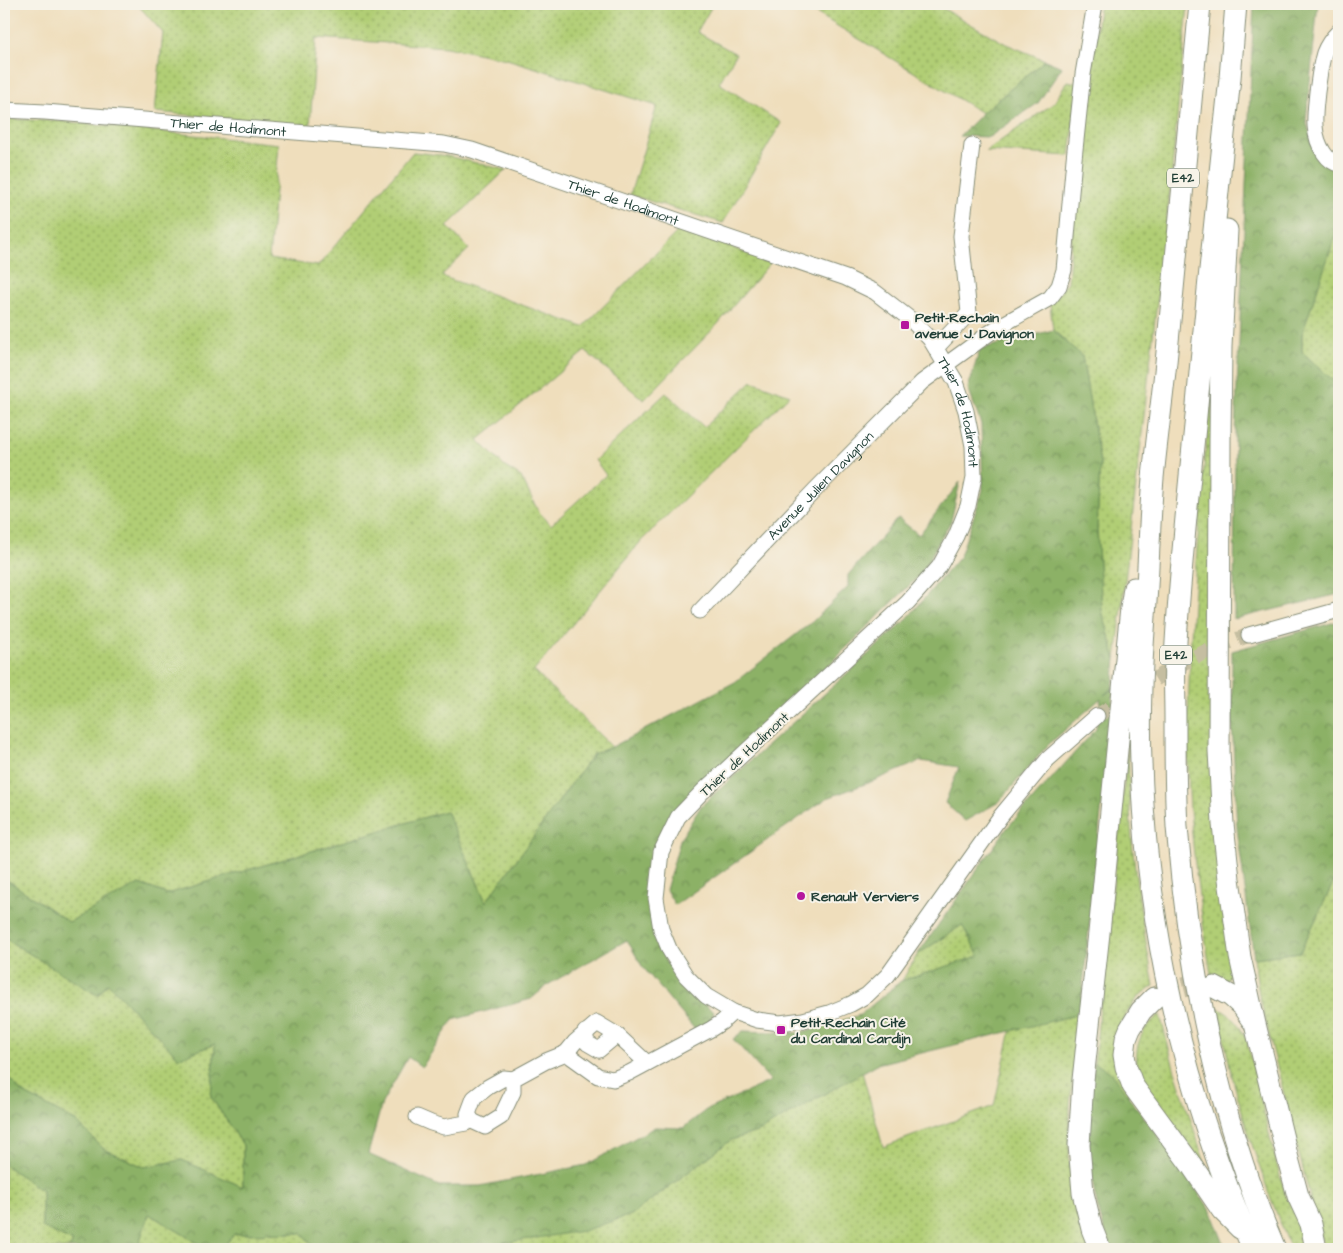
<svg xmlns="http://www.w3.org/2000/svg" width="1343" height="1253" font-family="'Architects Daughter',sans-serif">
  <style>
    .grass { fill: url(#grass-dots); stroke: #688654 }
    .forest { fill: url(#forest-crowns); stroke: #56774d }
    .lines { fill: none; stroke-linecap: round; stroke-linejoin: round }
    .minor-tunnel { stroke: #c5bea1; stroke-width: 15; stroke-dasharray: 15 8; stroke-linecap: butt }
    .highway-tunnel { stroke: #c5bea1; stroke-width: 21; stroke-dasharray: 21 11; stroke-linecap: butt }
    .minor-casing { stroke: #878e78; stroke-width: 17 }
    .highway-casing { stroke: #878e78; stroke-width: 23 }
    .minor { stroke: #fff; stroke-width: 15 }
    .highway { stroke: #fff; stroke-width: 21 }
    .poi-dot { fill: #b5179e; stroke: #f7f3e8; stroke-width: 2 }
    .labels { text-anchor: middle; stroke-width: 4; stroke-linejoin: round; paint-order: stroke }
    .shield { fill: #f7f3e8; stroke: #60746a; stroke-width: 1 }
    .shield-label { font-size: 12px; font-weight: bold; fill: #1f3d34 }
    .street-label { font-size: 14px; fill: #1f3d34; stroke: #f7f3e8 }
    .poi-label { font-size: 14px; font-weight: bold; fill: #1f3d34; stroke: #f7f3e8; text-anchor: start }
  </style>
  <defs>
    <pattern id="grass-dots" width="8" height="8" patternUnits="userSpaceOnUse" patternTransform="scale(1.25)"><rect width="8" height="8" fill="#b1ce74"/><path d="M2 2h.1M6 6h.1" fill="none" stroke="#8fa860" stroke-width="1.8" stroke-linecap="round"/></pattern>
    <pattern id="forest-crowns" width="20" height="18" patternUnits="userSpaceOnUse" patternTransform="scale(1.25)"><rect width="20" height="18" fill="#8cb166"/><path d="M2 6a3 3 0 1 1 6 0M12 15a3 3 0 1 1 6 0" fill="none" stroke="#729155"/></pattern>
  </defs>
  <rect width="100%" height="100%" fill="#f7f3e8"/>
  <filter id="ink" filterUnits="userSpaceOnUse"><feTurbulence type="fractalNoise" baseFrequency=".02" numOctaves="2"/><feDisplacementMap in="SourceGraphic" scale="10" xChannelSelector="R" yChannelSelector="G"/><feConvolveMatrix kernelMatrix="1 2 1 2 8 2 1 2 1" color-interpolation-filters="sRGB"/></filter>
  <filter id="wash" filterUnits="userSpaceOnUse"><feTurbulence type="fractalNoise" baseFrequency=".0096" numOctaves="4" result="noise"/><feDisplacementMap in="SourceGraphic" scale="20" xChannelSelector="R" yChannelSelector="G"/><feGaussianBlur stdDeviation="1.12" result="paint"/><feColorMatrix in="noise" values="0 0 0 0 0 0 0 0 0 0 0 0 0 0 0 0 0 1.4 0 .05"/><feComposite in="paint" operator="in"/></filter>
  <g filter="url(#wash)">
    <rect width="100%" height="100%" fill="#efdebc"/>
    <path class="grass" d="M 137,4 L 713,4 L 697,32 L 736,54 L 719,83 L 781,123 L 723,223 L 630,195 L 657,106 L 507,59 L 446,47 L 316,38 L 310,126 L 155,112 L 163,33 Z
      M 801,4 L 935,4 L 1006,44 L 1045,60 L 982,113 Z
      M 1107,4 L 1188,4 L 1171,180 L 1116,659 L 1102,611 L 1097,530 L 1100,463 L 1082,356 L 1053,330 L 1050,304 L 1068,282 L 1074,205 L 1099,9 Z
      M 1067,81 L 1078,83 L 1070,156 L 986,151 L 1054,103 Z
      M 4,119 L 59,121 L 279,144 L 269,259 L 318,266 L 413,152 L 447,156 L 506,170 L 447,226 L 469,249 L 441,276 L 583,327 L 682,227 L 770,263 L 716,326 L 644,400 L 585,351 L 478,440 L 505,467 L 521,477 L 538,511 L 551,525 L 606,475 L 595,460 L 666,393 L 704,427 L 752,381 L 790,395 L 641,541 L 534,671 L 612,747 L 593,754 L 486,902 L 446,811 L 167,894 L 139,884 L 69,922 L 4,878 Z
      M 1339,225 L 1339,386 L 1302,352 L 1302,334 Z
      M 1211,390 L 1233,964 L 1231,973 L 1226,980 L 1219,982 L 1212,980 C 1200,908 1189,835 1188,761 C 1187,637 1200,514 1211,390 Z
      M 1128,748 C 1129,774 1129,801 1131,828 C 1135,881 1144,933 1154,986 L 1139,996 L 1128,1011 L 1119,1029 L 1129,1096 L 1094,1063 Z
      M 1339,871 L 1339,1249 L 1325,1249 L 1310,1197 L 1259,995 L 1254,958 L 1300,952 Z
      M 962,925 L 980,956 L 902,981 L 917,955 Z
      M 4,932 L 9,941 L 98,995 L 108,983 L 179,1058 L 215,1044 L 211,1097 L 243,1145 L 243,1187 L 182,1160 L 144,1167 L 104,1149 L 77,1122 L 21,1092 L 4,1072 Z
      M 1218,1008 C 1235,1017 1239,1024 1247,1041 C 1258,1086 1268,1132 1280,1176 C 1283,1183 1284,1192 1287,1198 C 1297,1219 1304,1225 1301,1249 L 1291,1249 C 1271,1201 1253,1152 1239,1101 C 1230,1071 1224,1039 1218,1008 Z
      M 1080,1014 C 1074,1069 1062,1139 1074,1194 C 1078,1213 1085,1231 1091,1249 L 737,1249 L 732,1246 L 729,1249 L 476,1249 L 476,1247 L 631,1215 L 731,1140 L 760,1131 L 862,1072 L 883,1147 L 994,1106 L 1011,1030 Z
      M 1160,1015 L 1174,1068 L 1206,1167 C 1191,1147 1176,1128 1161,1108 C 1152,1096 1141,1083 1138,1068 C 1133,1047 1142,1026 1160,1015 Z
      M 4,1164 L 42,1191 L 42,1227 L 73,1242 L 69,1249 L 4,1249 Z
      M 149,1214 L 208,1249 L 137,1249 Z
      M 302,1233 L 315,1249 L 222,1249 L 234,1234 Z"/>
    <path class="forest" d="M 1254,4 L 1318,4 L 1306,120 L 1315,152 L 1339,173 L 1339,225 L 1302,334 L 1302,352 L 1339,386 L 1339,594 L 1234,619 L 1235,433 Z
      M 1045,60 L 1062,67 L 1038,103 L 989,137 L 959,136 L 982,113 Z
      M 1053,330 L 1082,356 L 1100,463 L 1097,530 L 1102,611 L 1116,659 L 1113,687 L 1104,695 L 1114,688 L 1080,1014 L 877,1064 L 760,1131 L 731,1140 L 631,1215 L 583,1231 L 476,1247 L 476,1249 L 315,1249 L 302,1233 L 234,1234 L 222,1249 L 208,1249 L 149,1214 L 137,1249 L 69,1249 L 73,1242 L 42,1227 L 42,1191 L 4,1164 L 4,1072 L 21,1092 L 77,1122 L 104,1149 L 144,1167 L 182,1160 L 243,1187 L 243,1145 L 211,1097 L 215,1044 L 179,1058 L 108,983 L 97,995 L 9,941 L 4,932 L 4,878 L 69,922 L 139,884 L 167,894 L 446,811 L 486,902 L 593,754 L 612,747 L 735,682 L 812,622 L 848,587 L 848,575 L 898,518 L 919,535 L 960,482 L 951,521 L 920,575 L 832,662 L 762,726 L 674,810 L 657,842 L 648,897 L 653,928 L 666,962 L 704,1004 L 714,1012 L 708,1025 L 697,1032 L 642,966 L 627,940 L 549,984 L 531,999 L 453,1020 L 422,1067 L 408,1057 L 382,1103 L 368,1154 L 439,1186 L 480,1186 L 586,1165 L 655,1127 L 683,1128 L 706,1110 L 771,1081 L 733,1039 L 743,1031 L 799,1033 L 860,1015 L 901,981 L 979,956 L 962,925 L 917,955 L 1007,828 L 1096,729 L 1101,698 L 1048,745 L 999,802 L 965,821 L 945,803 L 959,767 L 921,761 L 873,781 L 827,798 L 675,905 L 666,890 L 680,840 L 701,806 L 906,620 L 960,556 L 983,490 L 981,424 L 968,388 L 980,349 Z
      M 1339,621 L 1339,871 L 1300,952 L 1254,958 L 1237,828 L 1232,720 L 1232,651 Z
      M 1094,1063 L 1109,1071 L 1151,1126 L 1210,1209 L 1226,1249 L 1112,1249 C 1094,1208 1087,1162 1089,1117 C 1090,1099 1092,1081 1094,1063 Z"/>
  </g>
  <g filter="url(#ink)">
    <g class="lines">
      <path class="minor-tunnel" d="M 1097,716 L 1173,668 L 1209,650 L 1249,635"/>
      <path class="highway-tunnel" d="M 1154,998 L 1167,991 L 1196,984 L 1214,987"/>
      <defs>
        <g id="minor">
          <path d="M 1339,31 C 1333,37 1327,45 1324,53 C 1320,66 1319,79 1317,92 C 1315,113 1311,134 1324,153 C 1328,159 1332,163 1339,164"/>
          <path id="s1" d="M 4,110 L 45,112 L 444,144 L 472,150 L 846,278 L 875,292 L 910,319 L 930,339 L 956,382 L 966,411 L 973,446 L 974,477 L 968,506 L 956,536 L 939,567 L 908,602 L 704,790 L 678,817 L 661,852 L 656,898 L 661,929 L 670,951 L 686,976 L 706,996 L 733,1012 L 757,1020 L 780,1023 L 803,1020 L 829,1013 L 851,1004 L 867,995 L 888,975 L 1000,817 L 1048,759 L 1097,716"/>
          <path d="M 936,348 L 969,313 L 961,236 L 972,145"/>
          <path id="s2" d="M 700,611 L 815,490 L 922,382 L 998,327 L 1050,298 L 1059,286 L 1064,270 L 1074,159 L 1083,74 L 1095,4"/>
          <path d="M 1249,635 L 1339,610"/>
          <path d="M 585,1032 L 587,1043 L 599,1050 L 617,1035"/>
          <path d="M 566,1053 L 575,1042 L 597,1023 L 617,1035 L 647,1063"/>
          <path d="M 513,1079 L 513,1092 L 501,1117 L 485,1127 L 472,1121 L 468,1114 L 474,1098 L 488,1087 L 504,1078 L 513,1079 L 546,1061 L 566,1053 L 598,1076 L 613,1079 L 629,1073 L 711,1029 L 722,1022 L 733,1012"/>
          <path d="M 417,1117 L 431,1123 L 444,1127 L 466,1123 L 471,1119"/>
        </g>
        <path id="highway" d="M 1200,4 C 1189,120 1179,236 1167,352 C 1163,394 1157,436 1153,478 C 1150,514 1149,550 1147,586 C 1145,619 1142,653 1141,687 C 1135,879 1175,1073 1253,1249
          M 1236,4 L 1230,78 C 1218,190 1206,303 1196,416 C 1188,497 1179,578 1175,660 C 1174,680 1175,700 1175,719 C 1175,755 1175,791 1177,827 C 1188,968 1219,1119 1275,1249
          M 1227,230 L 1221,347 L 1220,439 L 1219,751 L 1223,824 L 1229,879 L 1240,957 L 1255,1024 L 1287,1155 L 1298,1196 L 1311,1224 L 1316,1249
          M 1214,987 L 1231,996 L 1243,1007 L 1252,1020
          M 1154,998 L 1141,1011 L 1130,1029 L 1126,1039 L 1124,1055 L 1126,1067 L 1133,1086 L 1192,1166 L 1222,1210 L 1240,1228
          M 1100,1249 L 1092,1229 L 1083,1193 L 1079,1145 L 1083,1080 L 1099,933 L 1131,608 L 1134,588"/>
      </defs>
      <use href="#minor" class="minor-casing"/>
      <use href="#highway" class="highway-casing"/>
      <use href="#minor" class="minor"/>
      <use href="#highway" class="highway"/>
    </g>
  </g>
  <g class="poi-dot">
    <rect x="900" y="320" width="10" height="10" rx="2.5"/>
    <circle cx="801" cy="896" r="5"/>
    <rect x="776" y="1025" width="10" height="10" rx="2.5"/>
  </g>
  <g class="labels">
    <g class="shield">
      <rect x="1167" y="168.5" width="32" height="19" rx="4"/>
      <rect x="1160" y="645.5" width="32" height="19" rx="4"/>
    </g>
    <g class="shield-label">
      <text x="1183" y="182">E42</text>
      <text x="1176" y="659">E42</text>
    </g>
    <g class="street-label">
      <text dy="5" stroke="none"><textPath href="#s1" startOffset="225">Thier de Hodimont</textPath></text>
      <text dy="5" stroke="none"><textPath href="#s1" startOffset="630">Thier de Hodimont</textPath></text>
      <text dy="5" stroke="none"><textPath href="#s1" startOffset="1050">Thier de Hodimont</textPath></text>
      <text dy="5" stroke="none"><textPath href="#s2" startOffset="174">Avenue Julien Davignon</textPath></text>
      <text transform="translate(744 754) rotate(-43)" y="5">Thier de Hodimont</text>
    </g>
    <g class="poi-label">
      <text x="915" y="322">Petit-Rechain<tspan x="915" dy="16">avenue J. Davignon</tspan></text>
      <text x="811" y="901">Renault Verviers</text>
      <text x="791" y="1027">Petit-Rechain Cité<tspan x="791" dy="16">du Cardinal Cardijn</tspan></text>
    </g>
  </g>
  <rect width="1343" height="1253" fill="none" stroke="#f7f3e8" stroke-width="20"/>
</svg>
